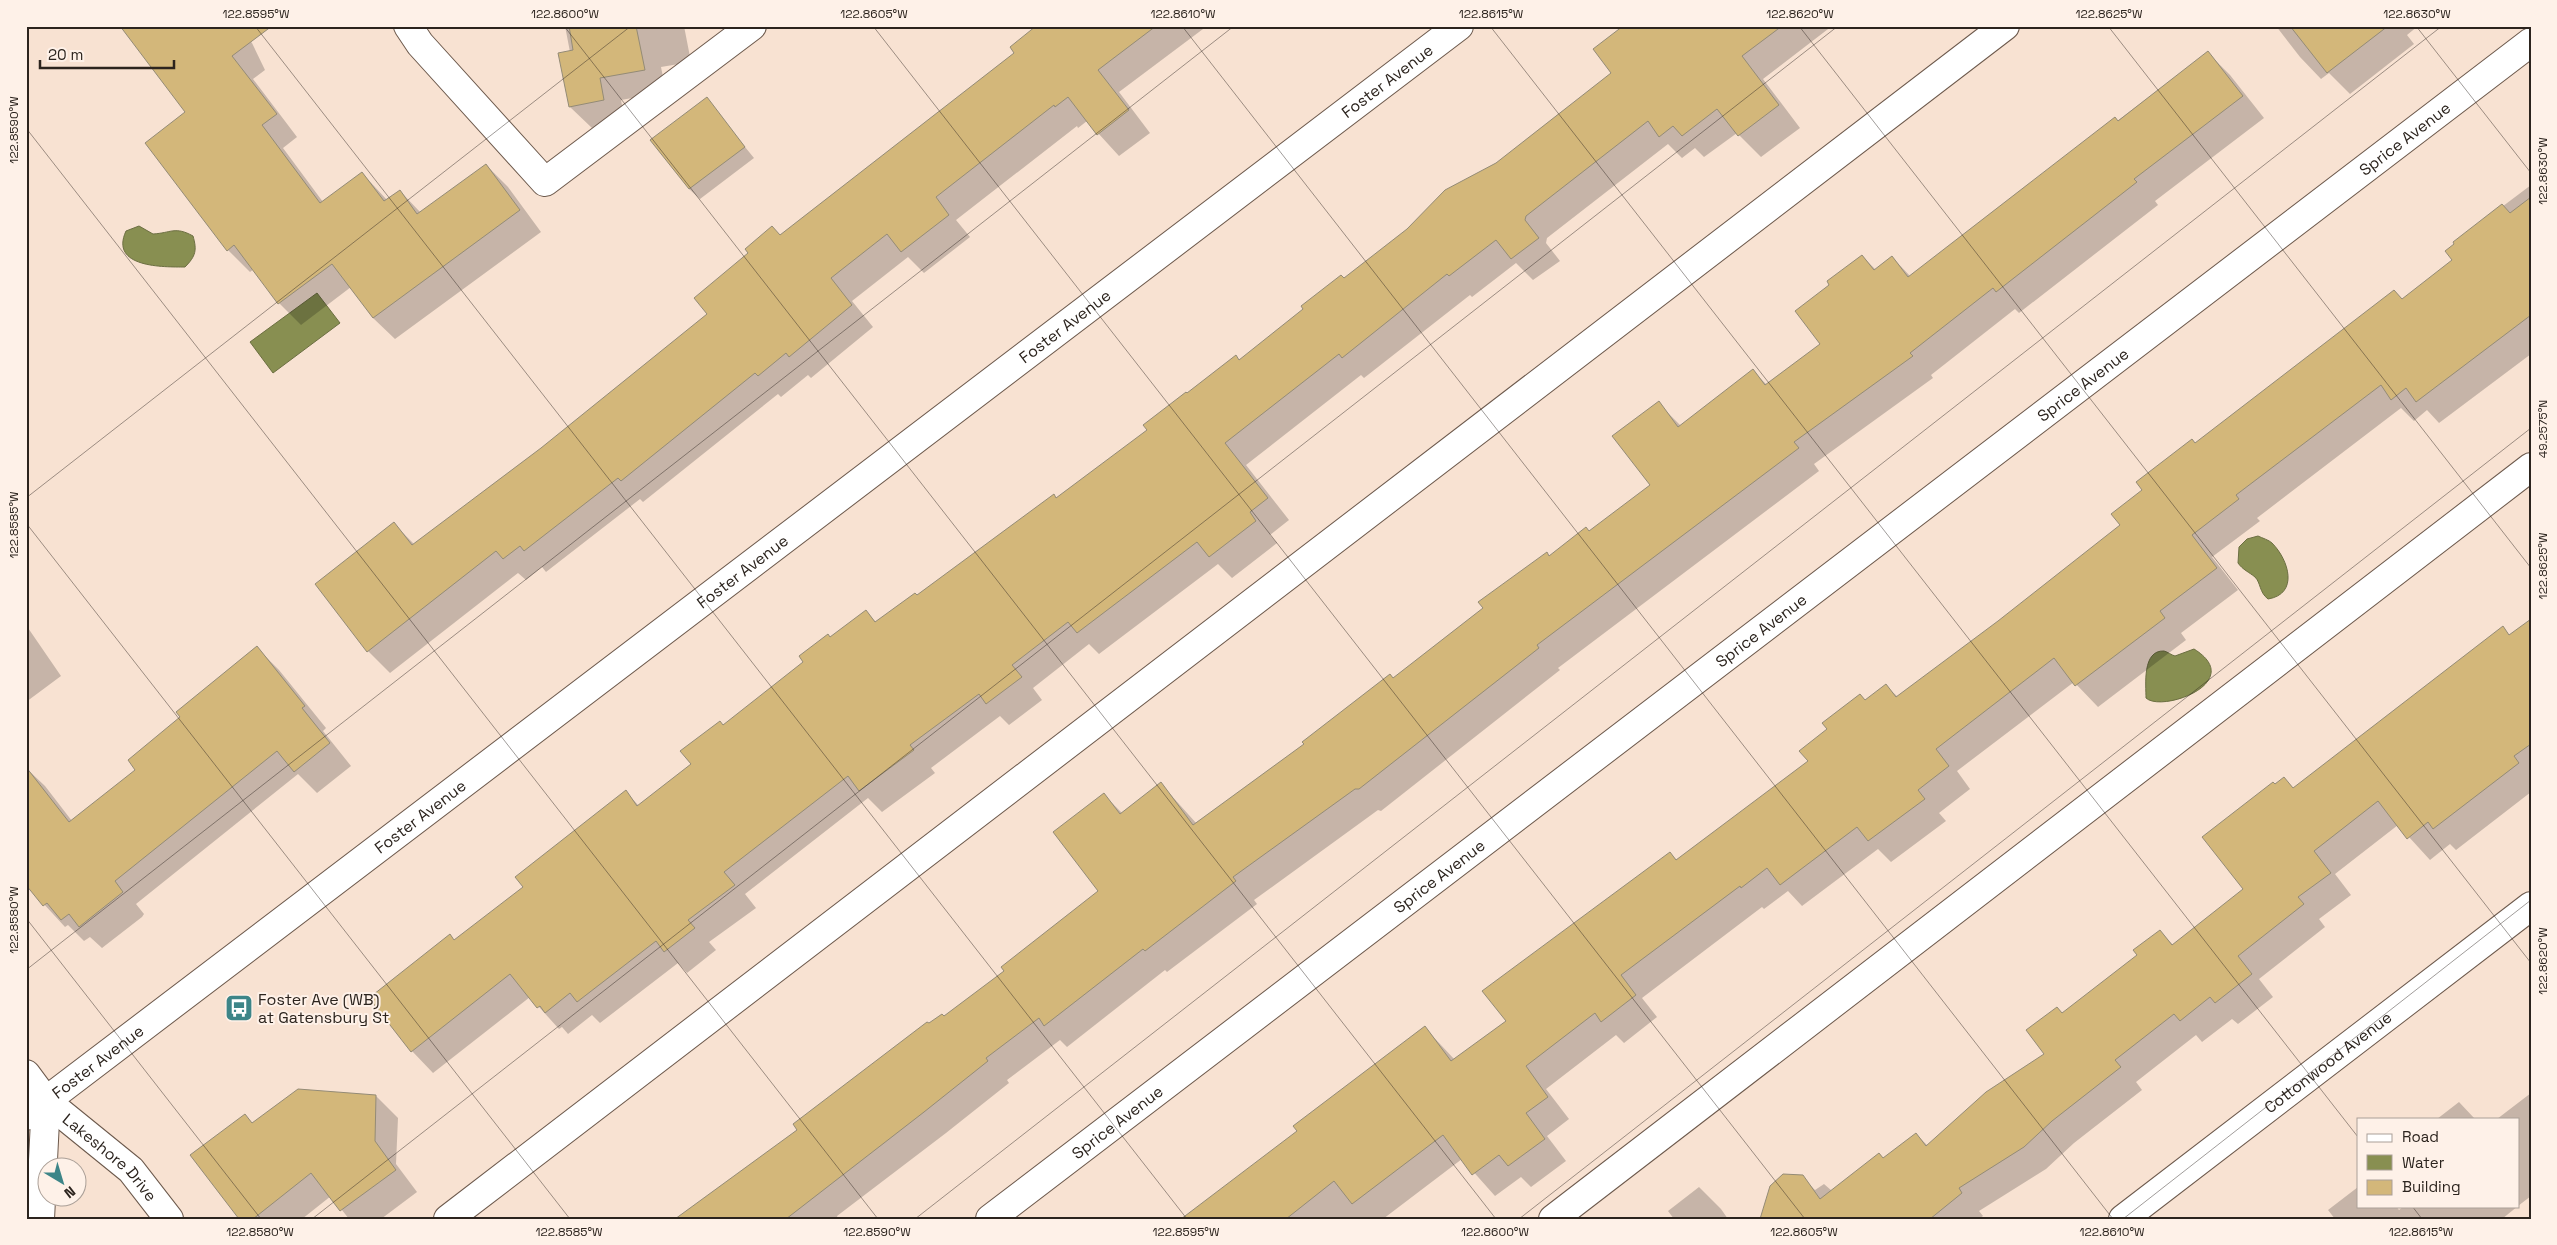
<svg xmlns="http://www.w3.org/2000/svg" width="2557" height="1245" font-family="'Space Grotesk',sans-serif">
  <style>
    .water { fill: #888f51; stroke: #6c6f42 }
    .shadow { fill: #0003 }
    .building { fill: #d3b77a; stroke: #948b76 }
    .lines { fill: none; stroke-linecap: round; stroke-linejoin: round }
    .minor-casing { stroke: #6c594c; stroke-width: 30 }
    .minor { stroke: #fff; stroke-width: 28 }
    .ticks { fill: none; stroke: #2c241e; stroke-width: 1; stroke-opacity: 0.45 }
    .labels { text-anchor: middle; stroke-width: 4; stroke-linejoin: round; paint-order: stroke }
    .street-label { font-size: 16px; fill: #2c241e; stroke: #fef1e8 }
    .poi-label { font-size: 16px; fill: #2c241e; stroke: #fef1e8; text-anchor: start }
    .neatline { fill: none; stroke: #2c241e; stroke-width: 2 }
    .ticks-label { font-size: 12px; text-anchor: middle; fill: #2c241e }
  </style>
  <rect width="100%" height="100%" fill="#f8e2d2"/>
  <path class="water" d="M 139,226 L 153,234 C 171,233 175,226 193,236 C 197,250 196,256 185,267 C 164,267 109,268 126,231 Z
    M 317,293 L 340,323 L 273,373 L 250,342 Z
    M 2258,536 C 2262,538 2269,540 2272,543 C 2289,560 2299,594 2268,599 C 2259,592 2261,583 2255,577 C 2249,572 2243,570 2238,563 L 2239,547 L 2247,539 Z
    M 2194,649 C 2247,682 2162,713 2146,698 C 2146,685 2142,650 2164,651 C 2168,652 2171,655 2175,656 Z"/>
  <path class="shadow" d="M 236,26 L 252,43 L 265,70 L 253,79 L 297,137 L 283,148 L 323,202 L 362,173 L 387,200 L 400,191 L 421,213 L 486,165 L 508,187 L 541,232 L 395,339 L 373,318 L 351,287 L 301,325 L 279,303 L 254,269 L 250,272 L 228,250 L 187,113 Z
    M 565,26 L 684,26 L 691,62 L 661,67 L 666,92 L 621,100 L 625,122 L 592,128 L 570,107 L 570,52 Z
    M 1038,26 L 1207,26 L 1119,92 L 1150,133 L 1119,156 L 1087,121 L 1078,128 L 1077,126 L 956,220 L 970,237 L 924,273 L 908,257 L 852,301 L 873,327 L 811,378 L 808,375 L 781,397 L 778,394 L 643,502 L 640,499 L 546,572 L 542,567 L 526,580 L 518,573 L 390,673 L 368,651 L 394,524 L 415,545 L 541,449 L 709,315 L 780,236 L 1016,53 Z
    M 1625,26 L 1832,26 L 1763,79 L 1800,128 L 1761,157 L 1737,133 L 1704,157 L 1695,148 L 1682,158 L 1668,144 L 1547,238 L 1546,243 L 1560,261 L 1533,280 L 1516,263 L 1472,297 L 1470,295 L 1364,378 L 1361,375 L 1246,465 L 1289,520 L 1270,535 L 1277,543 L 1232,578 L 1218,564 L 1099,654 L 1089,644 L 1033,688 L 1042,700 L 1009,725 L 1000,716 L 931,768 L 935,773 L 882,812 L 868,798 L 745,894 L 756,908 L 709,942 L 716,950 L 687,973 L 678,963 L 600,1023 L 592,1015 L 568,1034 L 562,1027 L 559,1029 L 530,997 L 433,1073 L 412,1051 L 455,941 L 524,887 L 626,792 L 639,806 L 692,764 L 724,726 L 805,662 L 830,638 L 866,612 L 877,623 L 1057,499 L 1148,430 L 1187,395 L 1239,361 L 1497,164 L 1613,74 Z
    M 2276,26 L 2418,26 L 2407,35 L 2414,44 L 2350,94 L 2329,73 L 2321,79 L 2300,57 Z
    M 2208,53 L 2230,75 L 2264,118 L 2155,201 L 2158,205 L 2019,313 L 2015,309 L 1931,375 L 1933,378 L 1814,464 L 1819,471 L 1558,668 L 1560,670 L 1381,811 L 1378,810 L 1254,900 L 1257,904 L 1167,972 L 1165,970 L 1067,1047 L 1060,1040 L 1007,1080 L 1009,1083 L 946,1133 L 837,1216 L 838,1219 L 685,1219 L 929,1025 L 944,1018 L 1006,971 L 1100,891 L 1104,795 L 1122,813 L 1161,784 L 1197,824 L 1393,679 L 1550,557 L 1589,532 L 1652,486 L 1658,403 L 1681,426 L 1753,371 L 1767,385 L 1822,344 L 1831,285 L 1862,256 L 1876,270 L 1892,257 L 1910,276 Z
    M 706,99 L 754,158 L 700,199 L 689,189 Z
    M 2531,185 L 2531,354 L 2439,423 L 2427,410 L 2414,421 L 2401,408 L 2257,518 L 2260,521 L 2212,557 L 2238,590 L 2181,633 L 2186,640 L 2098,707 L 2074,682 L 1957,771 L 1970,789 L 1939,813 L 1946,821 L 1891,862 L 1878,849 L 1802,906 L 1788,891 L 1764,909 L 1762,907 L 1642,998 L 1657,1017 L 1624,1043 L 1616,1035 L 1546,1089 L 1569,1119 L 1547,1136 L 1566,1161 L 1531,1187 L 1521,1177 L 1495,1196 L 1462,1159 L 1383,1219 L 1190,1219 L 1425,1028 L 1455,1060 L 1507,1021 L 1670,854 L 1677,860 L 1809,762 L 1866,701 L 1886,686 L 1898,697 L 1999,622 L 2122,526 L 2143,490 L 2196,444 L 2394,291 L 2403,300 L 2453,261 L 2454,243 Z
    M 2531,620 L 2531,792 L 2456,850 L 2450,844 L 2430,860 L 2398,825 L 2335,874 L 2351,895 L 2319,919 L 2325,927 L 2259,979 L 2273,997 L 2238,1024 L 2232,1019 L 2202,1042 L 2196,1035 L 2136,1082 L 2142,1090 L 2074,1143 L 2046,1169 L 1979,1211 L 1983,1216 L 1979,1219 L 1761,1219 L 1802,1177 L 1815,1190 L 1824,1184 L 1832,1191 L 1884,1159 L 1916,1134 L 1928,1146 L 2046,1055 L 2057,1008 L 2063,1014 L 2139,955 L 2160,931 L 2173,945 L 2245,889 L 2275,785 L 2284,778 L 2294,789 L 2503,628 L 2510,636 Z
    M 26,625 L 61,676 L 26,702 Z
    M 257,648 L 279,670 L 326,728 L 323,731 L 351,766 L 317,793 L 298,774 L 136,904 L 144,914 L 142,917 L 102,948 L 90,937 L 84,941 L 68,925 L 65,927 L 30,889 L 26,892 L 26,768 L 45,786 L 72,821 L 137,770 L 182,717 Z
    M 2531,1093 L 2531,1196 L 2518,1206 L 2518,1119 L 2497,1119 Z
    M 376,1096 L 398,1118 L 396,1164 L 417,1192 L 381,1219 L 349,1219 L 331,1196 L 302,1219 L 241,1219 L 245,1115 L 253,1124 Z
    M 2459,1102 L 2475,1119 L 2437,1119 Z
    M 1699,1187 L 1721,1209 L 1728,1219 L 1674,1219 L 1668,1211 Z
    M 2358,1187 L 2358,1206 L 2396,1206 L 2399,1210 L 2404,1206 L 2518,1206 L 2502,1219 L 2335,1219 L 2328,1210 Z"/>
  <path class="building" d="M 120,26 L 272,26 L 232,56 L 277,114 L 262,125 L 320,203 L 362,172 L 384,201 L 400,190 L 417,214 L 486,164 L 520,210 L 373,318 L 332,264 L 278,304 L 234,245 L 227,251 L 145,143 L 185,112 Z
    M 569,26 L 636,26 L 645,70 L 600,78 L 604,100 L 569,107 L 558,53 L 573,50 Z
    M 1036,26 L 1156,26 L 1098,70 L 1129,110 L 1097,135 L 1068,97 L 1055,107 L 1054,105 L 936,197 L 949,215 L 901,252 L 887,234 L 831,278 L 852,305 L 789,357 L 786,353 L 758,376 L 755,373 L 621,481 L 618,478 L 524,551 L 520,546 L 503,559 L 496,551 L 367,652 L 315,584 L 394,522 L 412,545 L 541,448 L 707,314 L 694,298 L 748,253 L 745,249 L 772,226 L 780,235 L 1014,53 L 1010,47 Z
    M 1623,26 L 1782,26 L 1742,56 L 1779,105 L 1738,136 L 1717,109 L 1682,136 L 1673,126 L 1659,137 L 1648,121 L 1526,216 L 1525,220 L 1539,238 L 1511,259 L 1496,240 L 1449,276 L 1447,274 L 1342,358 L 1339,354 L 1225,443 L 1268,498 L 1250,512 L 1256,521 L 1209,557 L 1197,542 L 1077,633 L 1068,622 L 1012,665 L 1022,677 L 986,704 L 979,694 L 910,745 L 914,750 L 859,791 L 848,776 L 724,872 L 735,885 L 688,920 L 695,928 L 664,952 L 656,941 L 577,1002 L 570,993 L 545,1013 L 540,1006 L 537,1008 L 510,974 L 411,1052 L 369,998 L 450,934 L 454,940 L 523,887 L 515,877 L 626,790 L 637,806 L 691,764 L 680,751 L 720,721 L 723,725 L 803,662 L 799,656 L 828,634 L 830,637 L 866,610 L 875,622 L 915,593 L 917,595 L 1054,494 L 1056,498 L 1147,430 L 1143,425 L 1186,392 L 1187,393 L 1236,355 L 1239,360 L 1303,309 L 1301,306 L 1341,275 L 1344,278 L 1407,229 L 1445,190 L 1496,163 L 1611,73 L 1593,49 Z
    M 2290,26 L 2388,26 L 2327,73 Z
    M 2208,51 L 2243,96 L 2134,179 L 2137,182 L 1996,292 L 1993,288 L 1910,353 L 1913,356 L 1794,442 L 1799,448 L 1537,645 L 1539,648 L 1359,789 L 1355,789 L 1233,877 L 1236,881 L 1145,951 L 1143,949 L 1044,1026 L 1039,1018 L 986,1058 L 988,1061 L 924,1112 L 786,1219 L 675,1219 L 797,1130 L 793,1124 L 927,1022 L 929,1023 L 942,1014 L 944,1016 L 1004,971 L 1001,967 L 1098,891 L 1053,832 L 1104,793 L 1120,814 L 1161,782 L 1193,825 L 1304,744 L 1302,742 L 1390,674 L 1393,678 L 1483,608 L 1478,602 L 1547,552 L 1549,556 L 1586,527 L 1589,531 L 1650,485 L 1612,436 L 1659,401 L 1678,427 L 1753,369 L 1765,385 L 1820,344 L 1795,311 L 1829,285 L 1827,281 L 1862,255 L 1874,270 L 1892,256 L 1908,277 L 2115,117 L 2118,121 Z
    M 707,97 L 745,147 L 689,189 L 650,140 Z
    M 2531,197 L 2531,315 L 2416,402 L 2406,388 L 2391,400 L 2381,385 L 2236,495 L 2239,499 L 2192,535 L 2217,568 L 2160,611 L 2165,618 L 2075,686 L 2054,658 L 1936,749 L 1949,766 L 1918,790 L 1925,799 L 1868,841 L 1857,827 L 1780,885 L 1767,868 L 1741,888 L 1740,886 L 1621,975 L 1636,995 L 1601,1022 L 1595,1013 L 1526,1066 L 1548,1097 L 1526,1113 L 1545,1139 L 1508,1166 L 1499,1155 L 1472,1175 L 1443,1135 L 1352,1204 L 1334,1181 L 1286,1219 L 1181,1219 L 1297,1131 L 1293,1126 L 1425,1026 L 1451,1061 L 1506,1021 L 1482,991 L 1670,852 L 1676,860 L 1808,761 L 1799,751 L 1827,729 L 1822,723 L 1860,694 L 1865,700 L 1886,684 L 1896,697 L 1998,621 L 2120,525 L 2111,514 L 2142,490 L 2136,482 L 2192,439 L 2195,443 L 2394,290 L 2402,299 L 2452,260 L 2445,251 L 2454,244 L 2453,242 L 2502,204 L 2510,213 Z
    M 2531,619 L 2531,744 L 2514,756 L 2519,763 L 2433,829 L 2428,822 L 2407,839 L 2378,801 L 2314,851 L 2331,873 L 2298,897 L 2304,904 L 2238,956 L 2252,974 L 2215,1003 L 2210,997 L 2180,1021 L 2174,1014 L 2115,1060 L 2121,1067 L 2052,1121 L 2024,1147 L 1959,1188 L 1962,1193 L 1930,1219 L 1760,1219 L 1770,1186 L 1783,1174 L 1803,1175 L 1820,1199 L 1879,1153 L 1883,1158 L 1916,1133 L 1926,1146 L 1986,1092 L 2044,1054 L 2026,1030 L 2057,1007 L 2062,1013 L 2137,955 L 2133,950 L 2160,930 L 2172,945 L 2243,889 L 2202,837 L 2273,782 L 2275,784 L 2284,777 L 2293,788 L 2503,626 L 2509,635 Z
    M 257,646 L 305,706 L 302,708 L 330,743 L 294,772 L 277,751 L 115,881 L 123,892 L 79,927 L 69,914 L 61,920 L 47,903 L 43,906 L 26,885 L 26,767 L 69,822 L 135,770 L 128,760 L 180,717 L 176,712 Z
    M 298,1089 L 376,1095 L 375,1141 L 396,1170 L 340,1211 L 311,1173 L 253,1219 L 239,1219 L 190,1155 L 245,1114 L 252,1123 Z"/>
  <g class="lines">
    <defs>
      <g id="minor">
        <path d="M 408,26 L 420,44 L 545,182 L 752,26"/>
        <path id="s1" d="M 26,1074 L 46,1101 L 131,1170 L 169,1219"/>
        <path id="s2" d="M 26,1116 L 1459,26"/>
        <path d="M 40,1219 L 46,1101"/>
        <path d="M 448,1219 L 2005,26"/>
        <path id="s3" d="M 990,1219 L 2531,42"/>
        <path d="M 1553,1219 L 2531,467"/>
        <path id="s4" d="M 2123,1219 L 2531,906"/>
      </g>
    </defs>
    <use href="#minor" class="minor-casing"/>
    <use href="#minor" class="minor"/>
  </g>
  <path class="ticks" d="M 255,26 L 1187,1219M 564,26 L 1496,1219M 873,26 L 1805,1219M 1182,26 L 2113,1219M 1490,26 L 2358,1137M 1799,26 L 2531,963M 2108,26 L 2531,568M 2416,26 L 2531,173M 26,27 L 27,26M 26,128 L 878,1219M 26,498 L 631,26M 26,523 L 570,1219M 26,918 L 261,1219M 26,970 L 1234,26M 2412,1206 L 2422,1219M 312,1219 L 1838,26M 915,1219 L 2442,26M 1519,1219 L 2531,428M 2123,1219 L 2531,900"/>
  <defs>
    <symbol id="bus-square" viewBox="-11 -11 22 22"><rect x="-9" y="-9" width="18" height="18" rx="4" fill="#3d8588" stroke="#fef1e8"/><path d="M-5-6H5V4H4V6H2V4H-2V6H-4V4H-5ZM-3.5-4V0h7V-4ZM-3.5 1.2v1.5H-2V1.2ZM2 1.2v1.5H3.5V1.2Z" fill="#fff"/></symbol>
  </defs>
  <g fill-rule="evenodd">
    <use href="#bus-square" x="223" y="992" width="32" height="32"/>
  </g>
  <g class="labels">
    <g class="street-label">
      <text dy="6" stroke="none"><textPath href="#s2" startOffset="1710">Foster Avenue</textPath></text>
      <text dy="6" stroke="none"><textPath href="#s3" startOffset="1780">Sprice Avenue</textPath></text>
      <text dy="6" stroke="none"><textPath href="#s2" startOffset="1305">Foster Avenue</textPath></text>
      <text dy="6" stroke="none"><textPath href="#s3" startOffset="1375">Sprice Avenue</textPath></text>
      <text dy="6" stroke="none"><textPath href="#s2" startOffset="900">Foster Avenue</textPath></text>
      <text dy="6" stroke="none"><textPath href="#s3" startOffset="970">Sprice Avenue</textPath></text>
      <text dy="6" stroke="none"><textPath href="#s2" startOffset="495">Foster Avenue</textPath></text>
      <text dy="6" stroke="none"><textPath href="#s3" startOffset="565">Sprice Avenue</textPath></text>
      <text dy="6" stroke="none"><textPath href="#s2" startOffset="90">Foster Avenue</textPath></text>
      <text dy="6" stroke="none"><textPath href="#s4" startOffset="258">Cottonwood Avenue</textPath></text>
      <text dy="6" stroke="none"><textPath href="#s3" startOffset="160">Sprice Avenue</textPath></text>
      <text dy="6" stroke="none"><textPath href="#s1" startOffset="119">Lakeshore Drive</textPath></text>
    </g>
    <g class="poi-label">
      <text x="258" y="1005">Foster Ave (WB)<tspan x="258" dy="18">at Gatensbury St</tspan></text>
    </g>
  </g>
  <rect width="2557" height="1245" fill="none" stroke="#fef1e8" stroke-width="55"/>
  <rect x="2357" y="1118" width="162" height="90" fill="#fef1e8" stroke="#aa9f97"/>
  <rect x="2367" y="1134" width="25" height="8" fill="#ffffff" stroke="#aa9f97"/>
  <text x="2402" y="1142" font-size="15" fill="#2c241e">Road</text>
  <rect x="2367" y="1155" width="25" height="15" fill="#888f51" stroke="#aa9f97"/>
  <text x="2402" y="1168" font-size="15" fill="#2c241e">Water</text>
  <rect x="2367" y="1180" width="25" height="15" fill="#d3b77a" stroke="#aa9f97"/>
  <text x="2402" y="1192" font-size="15" fill="#2c241e">Building</text>
  <g transform="translate(62 1182) rotate(142)"><circle r="24" fill="#fef1e8" stroke="#aa9f97"/>
  <path d="M0-4L9 19L0 12L-9 19Z" fill="#3d8588"/>
  <text y="-8" font-size="14" font-weight="bold" text-anchor="middle" fill="#2c241e">N</text>
  </g>
  <path d="M40 60v8h134v-8" fill="none" stroke="#2c241e" stroke-width="2.5"/>
  <text x="48" y="60" font-size="15" fill="#2c241e" stroke="#fef1e8" stroke-width="4" paint-order="stroke">20 m</text>
  <rect x="28" y="28" width="2502" height="1190" class="neatline"/>
  <g class="ticks-label">
    <text x="256" y="18">122.8595°W</text>
    <text x="565" y="18">122.8600°W</text>
    <text x="874" y="18">122.8605°W</text>
    <text x="1183" y="18">122.8610°W</text>
    <text x="1491" y="18">122.8615°W</text>
    <text x="1800" y="18">122.8620°W</text>
    <text x="2109" y="18">122.8625°W</text>
    <text x="2417" y="18">122.8630°W</text>
    <text transform="translate(14 130) rotate(-90)" y="4">122.8590°W</text>
    <text transform="translate(2543 171) rotate(-90)" y="4">122.8630°W</text>
    <text transform="translate(2543 429) rotate(-90)" y="4">49.2575°N</text>
    <text transform="translate(14 525) rotate(-90)" y="4">122.8585°W</text>
    <text transform="translate(2543 566) rotate(-90)" y="4">122.8625°W</text>
    <text transform="translate(14 920) rotate(-90)" y="4">122.8580°W</text>
    <text transform="translate(2543 961) rotate(-90)" y="4">122.8620°W</text>
    <text x="260" y="1236">122.8580°W</text>
    <text x="569" y="1236">122.8585°W</text>
    <text x="877" y="1236">122.8590°W</text>
    <text x="1186" y="1236">122.8595°W</text>
    <text x="1495" y="1236">122.8600°W</text>
    <text x="1804" y="1236">122.8605°W</text>
    <text x="2112" y="1236">122.8610°W</text>
    <text x="2421" y="1236">122.8615°W</text>
  </g>
</svg>
